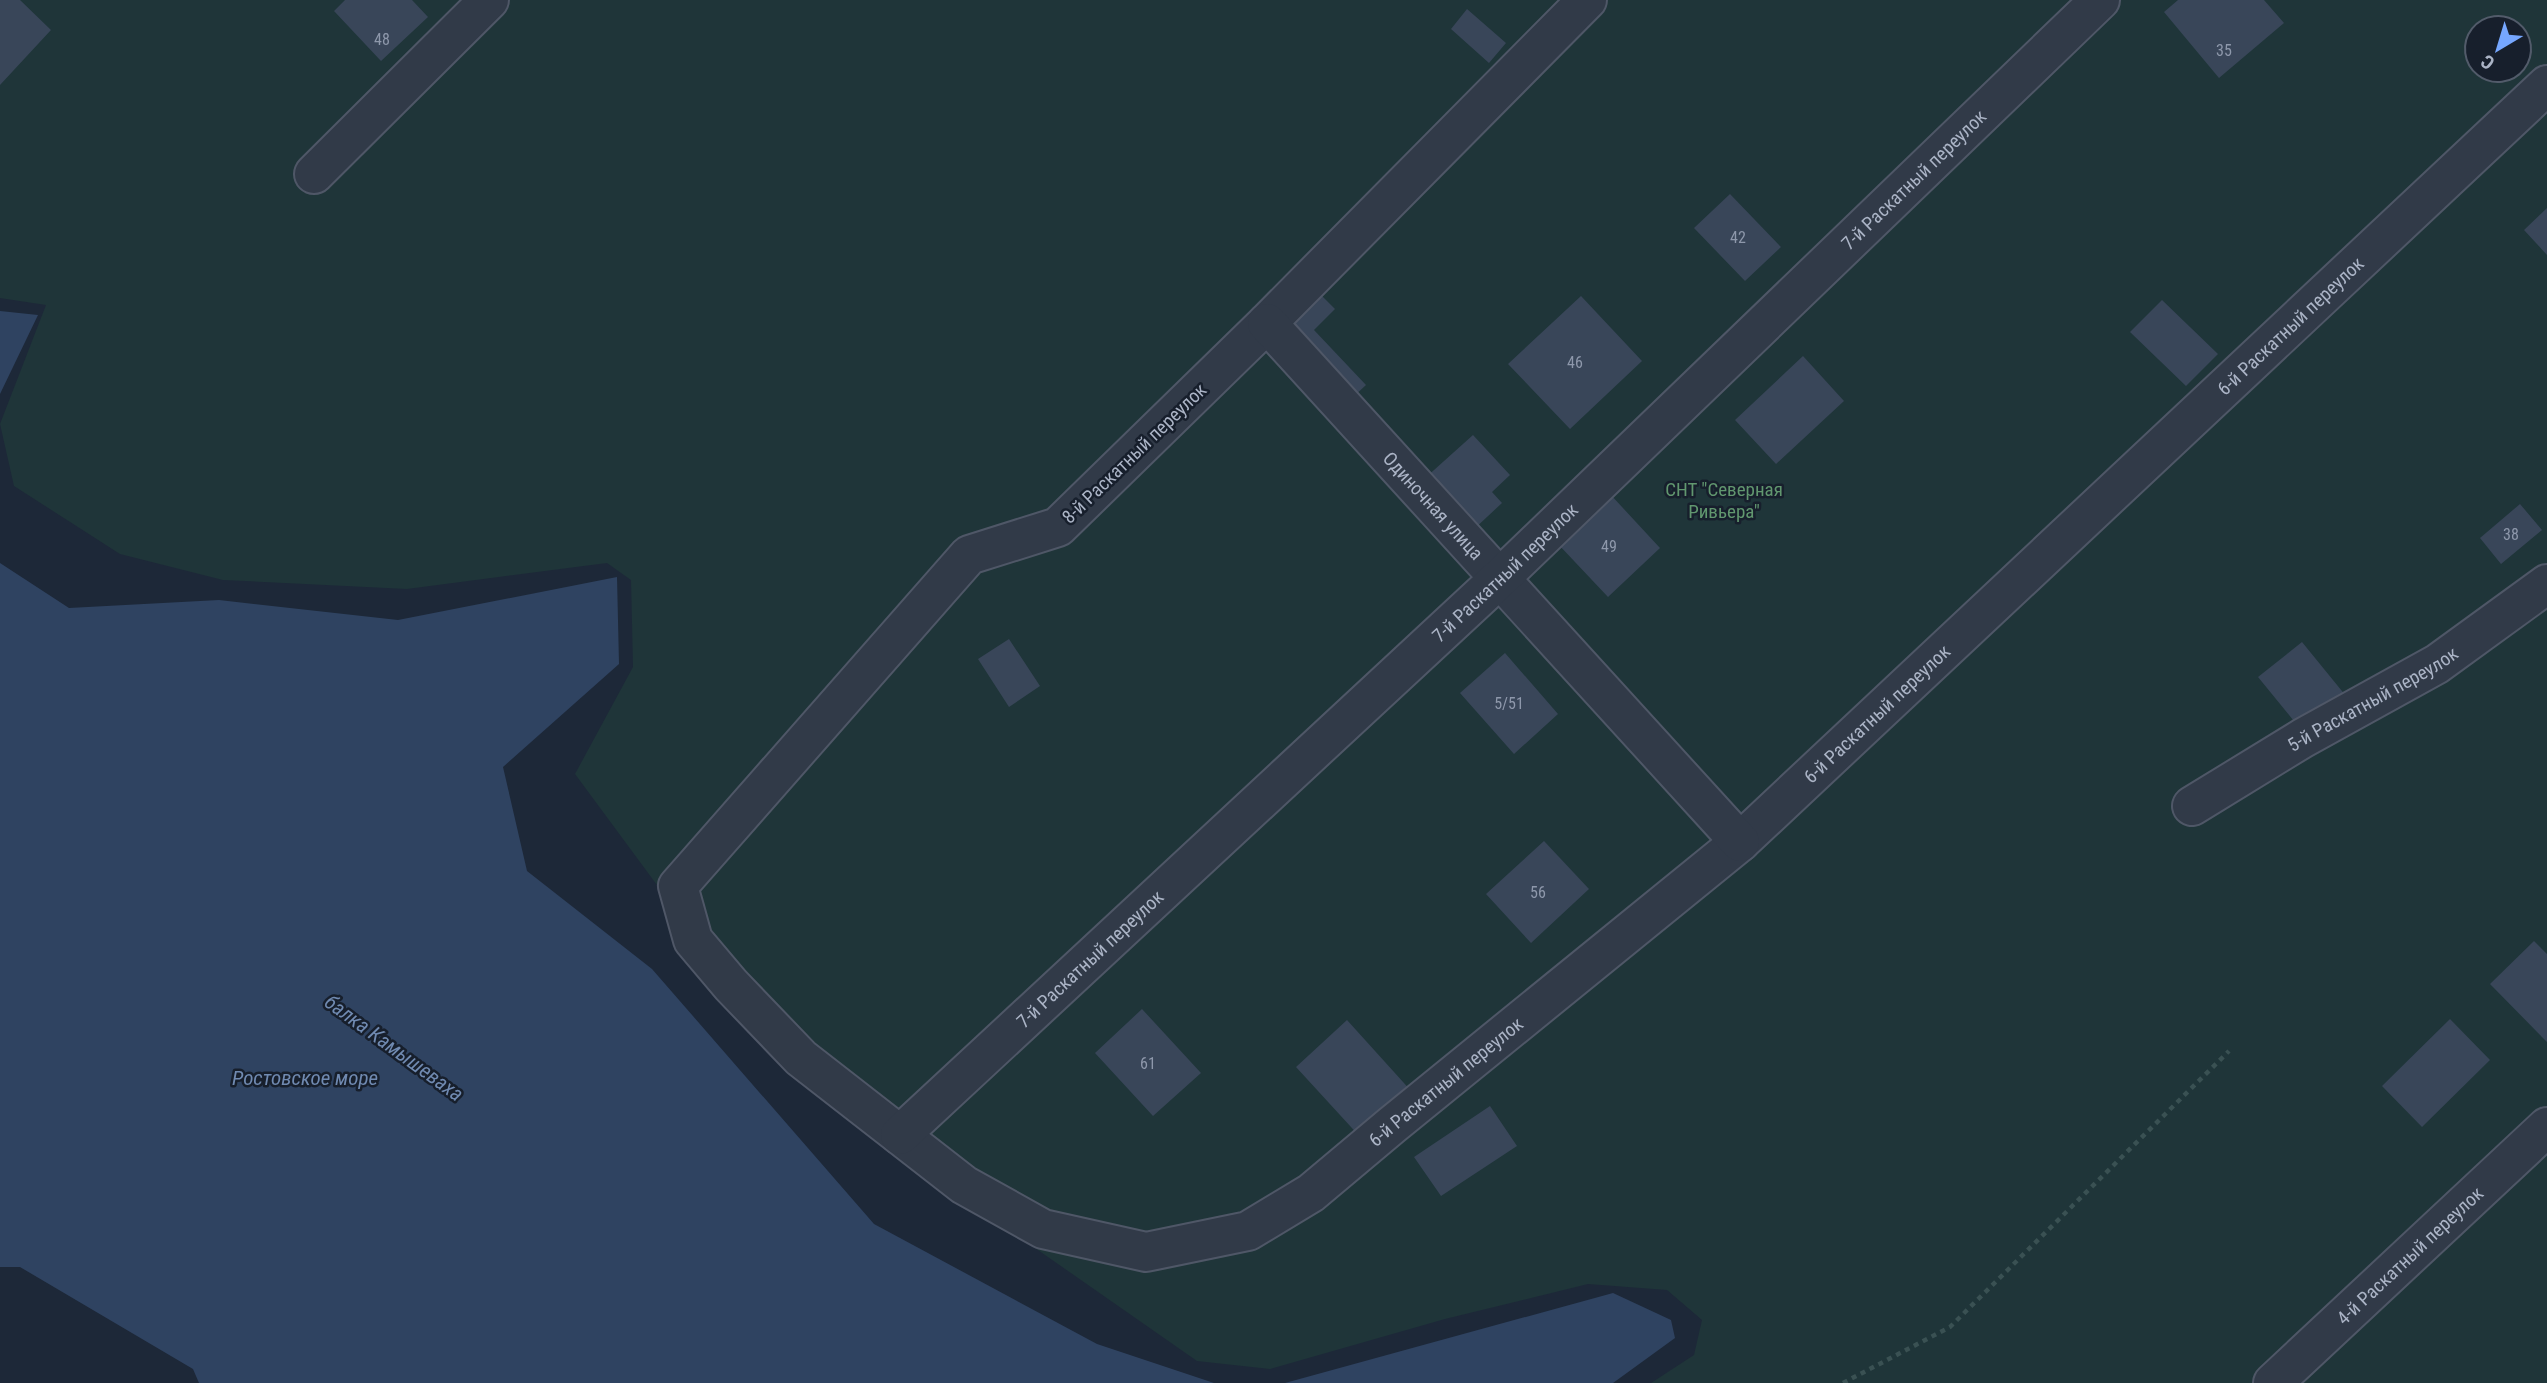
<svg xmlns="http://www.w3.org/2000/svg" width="2547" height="1383" font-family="'Roboto Condensed',sans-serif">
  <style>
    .green { fill: #1f3539; fill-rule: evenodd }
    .water { fill: #2f4361 }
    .building { fill: #394659 }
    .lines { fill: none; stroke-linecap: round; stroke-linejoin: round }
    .minor-casing { stroke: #4f5767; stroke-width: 42 }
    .path { stroke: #3a5153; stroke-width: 4.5; stroke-dasharray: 5 5; stroke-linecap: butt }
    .minor { stroke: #313a48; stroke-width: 38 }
    .labels { text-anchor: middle; stroke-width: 5; stroke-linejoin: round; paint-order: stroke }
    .number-label { font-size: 16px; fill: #8e98ab }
    .street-label { font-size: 19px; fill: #abb4c6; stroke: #171f2c }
    .park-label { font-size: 19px; fill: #61976f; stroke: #171f2c }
    .water-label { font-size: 21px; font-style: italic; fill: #708ab1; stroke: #171f2c }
  </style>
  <rect width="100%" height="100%" fill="#1d2838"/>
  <path class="green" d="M 0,0 L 2547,0 L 2547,1383 L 1651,1383 L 1694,1355 L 1702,1320 L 1667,1290 L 1588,1284 L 1445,1319 L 1270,1369 L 1197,1361 L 1015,1234 L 730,984 L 575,774 L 633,667 L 631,580 L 607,563 L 407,589 L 223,580 L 120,554 L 14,486 L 0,424 L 46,305 L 0,298 ZM 2477,28 L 2519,28 L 2519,70 L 2477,70 Z"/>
  <path class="water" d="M 0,311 L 38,315 L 0,394 Z
    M 0,563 L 69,608 L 219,600 L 398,620 L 617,577 L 619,664 L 503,767 L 527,871 L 652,969 L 874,1224 L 1097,1344 L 1214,1383 L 199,1383 L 193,1369 L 20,1267 L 0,1267 Z
    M 1613,1293 L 1671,1320 L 1675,1338 L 1613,1383 L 1285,1383 Z"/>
  <path class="building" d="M 0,0 L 20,0 L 51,30 L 0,85 Z
    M 345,0 L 412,0 L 428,17 L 381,61 L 334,11 Z
    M 2178,0 L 2264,0 L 2284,23 L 2219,78 L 2164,12 Z
    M 1467,9 L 1506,43 L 1489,63 L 1451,29 Z
    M 1730,194 L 1781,247 L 1745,281 L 1694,228 Z
    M 2547,208 L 2547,255 L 2524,230 Z
    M 1314,288 L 1335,309 L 1314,330 L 1366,385 L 1350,400 L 1277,325 Z
    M 1581,296 L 1642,361 L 1570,429 L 1508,364 Z
    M 2162,300 L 2218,354 L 2186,386 L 2130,332 Z
    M 1803,356 L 1844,401 L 1776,464 L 1735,420 Z
    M 1473,435 L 1510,475 L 1492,492 L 1502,503 L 1472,531 L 1424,479 Z
    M 1610,494 L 1660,548 L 1608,597 L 1558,544 Z
    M 2520,504 L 2542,530 L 2501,564 L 2480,538 Z
    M 1009,639 L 1040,686 L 1009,707 L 978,659 Z
    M 2302,642 L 2346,696 L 2302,731 L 2258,677 Z
    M 1505,653 L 1558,714 L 1514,754 L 1460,693 Z
    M 1544,841 L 1589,889 L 1531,943 L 1486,894 Z
    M 2534,941 L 2547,954 L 2547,1042 L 2490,984 Z
    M 1142,1009 L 1201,1073 L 1153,1116 L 1095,1053 Z
    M 2450,1019 L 2490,1060 L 2422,1127 L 2382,1086 Z
    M 1347,1020 L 1413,1093 L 1362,1139 L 1296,1067 Z
    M 1490,1106 L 1517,1146 L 1441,1196 L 1414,1157 Z"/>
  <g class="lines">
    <defs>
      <g id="minor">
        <path id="s1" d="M 1587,0 L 1267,323 L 1058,527 L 969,555 L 678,886 L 693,940 L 731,985 L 801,1058 L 964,1185 L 1043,1229 L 1146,1252 L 1248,1231 L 1311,1193 L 1392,1125 L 1740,842 L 2547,85"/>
        <path d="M 314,174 L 489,0"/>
        <path id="s2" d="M 1267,323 L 1740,842"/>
        <path id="s3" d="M 2192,806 L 2303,738 L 2437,664 L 2547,584"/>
        <path id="s4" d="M 900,1135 L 1500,578 L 2100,0"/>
        <path id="s5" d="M 2273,1383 L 2547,1127"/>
      </g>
    </defs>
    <use href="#minor" class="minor-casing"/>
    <path class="path" d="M 1843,1383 L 1950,1327 L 2229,1051"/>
    <use href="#minor" class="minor"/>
  </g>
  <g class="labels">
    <g class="number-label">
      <text x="382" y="45">48</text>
      <text x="2224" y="56">35</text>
      <text x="1738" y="243">42</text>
      <text x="1575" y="368">46</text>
      <text x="2511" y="540">38</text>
      <text x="1609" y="552">49</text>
      <text x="1509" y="709">5/51</text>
      <text x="1538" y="898">56</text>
      <text x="1148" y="1069">61</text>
    </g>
    <g class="street-label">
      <text dy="7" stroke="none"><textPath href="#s4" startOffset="1393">7-й Раскатный переулок</textPath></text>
      <text dy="7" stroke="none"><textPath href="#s1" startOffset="3386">6-й Раскатный переулок</textPath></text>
      <text transform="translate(1134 453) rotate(-44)" y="7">8-й Раскатный переулок</text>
      <text dy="7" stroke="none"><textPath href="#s2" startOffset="247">Одиночная улица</textPath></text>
      <text dy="7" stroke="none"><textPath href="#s4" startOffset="826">7-й Раскатный переулок</textPath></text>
      <text dy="7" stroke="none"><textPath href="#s3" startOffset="210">5-й Раскатный переулок</textPath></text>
      <text dy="7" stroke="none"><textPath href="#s1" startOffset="2819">6-й Раскатный переулок</textPath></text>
      <text dy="7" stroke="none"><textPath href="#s4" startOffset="259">7-й Раскатный переулок</textPath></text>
      <text dy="7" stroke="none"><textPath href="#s1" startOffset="2252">6-й Раскатный переулок</textPath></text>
      <text dy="7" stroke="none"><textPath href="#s5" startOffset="187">4-й Раскатный переулок</textPath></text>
    </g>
    <g class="park-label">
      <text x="1724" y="496">СНТ "Северная<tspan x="1724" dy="22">Ривьера"</tspan></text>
    </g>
    <g class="water-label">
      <text transform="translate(394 1048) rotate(36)" y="7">балка Камышеваха</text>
      <text x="305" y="1085">Ростовское море</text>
    </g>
  </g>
  <g transform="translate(2498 49) rotate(218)"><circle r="33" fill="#171f2c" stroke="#525b6a" stroke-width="2"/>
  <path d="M0-5L12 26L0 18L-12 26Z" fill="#76a7ff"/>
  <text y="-10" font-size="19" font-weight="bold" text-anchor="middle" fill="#abb4c6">С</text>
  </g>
</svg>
